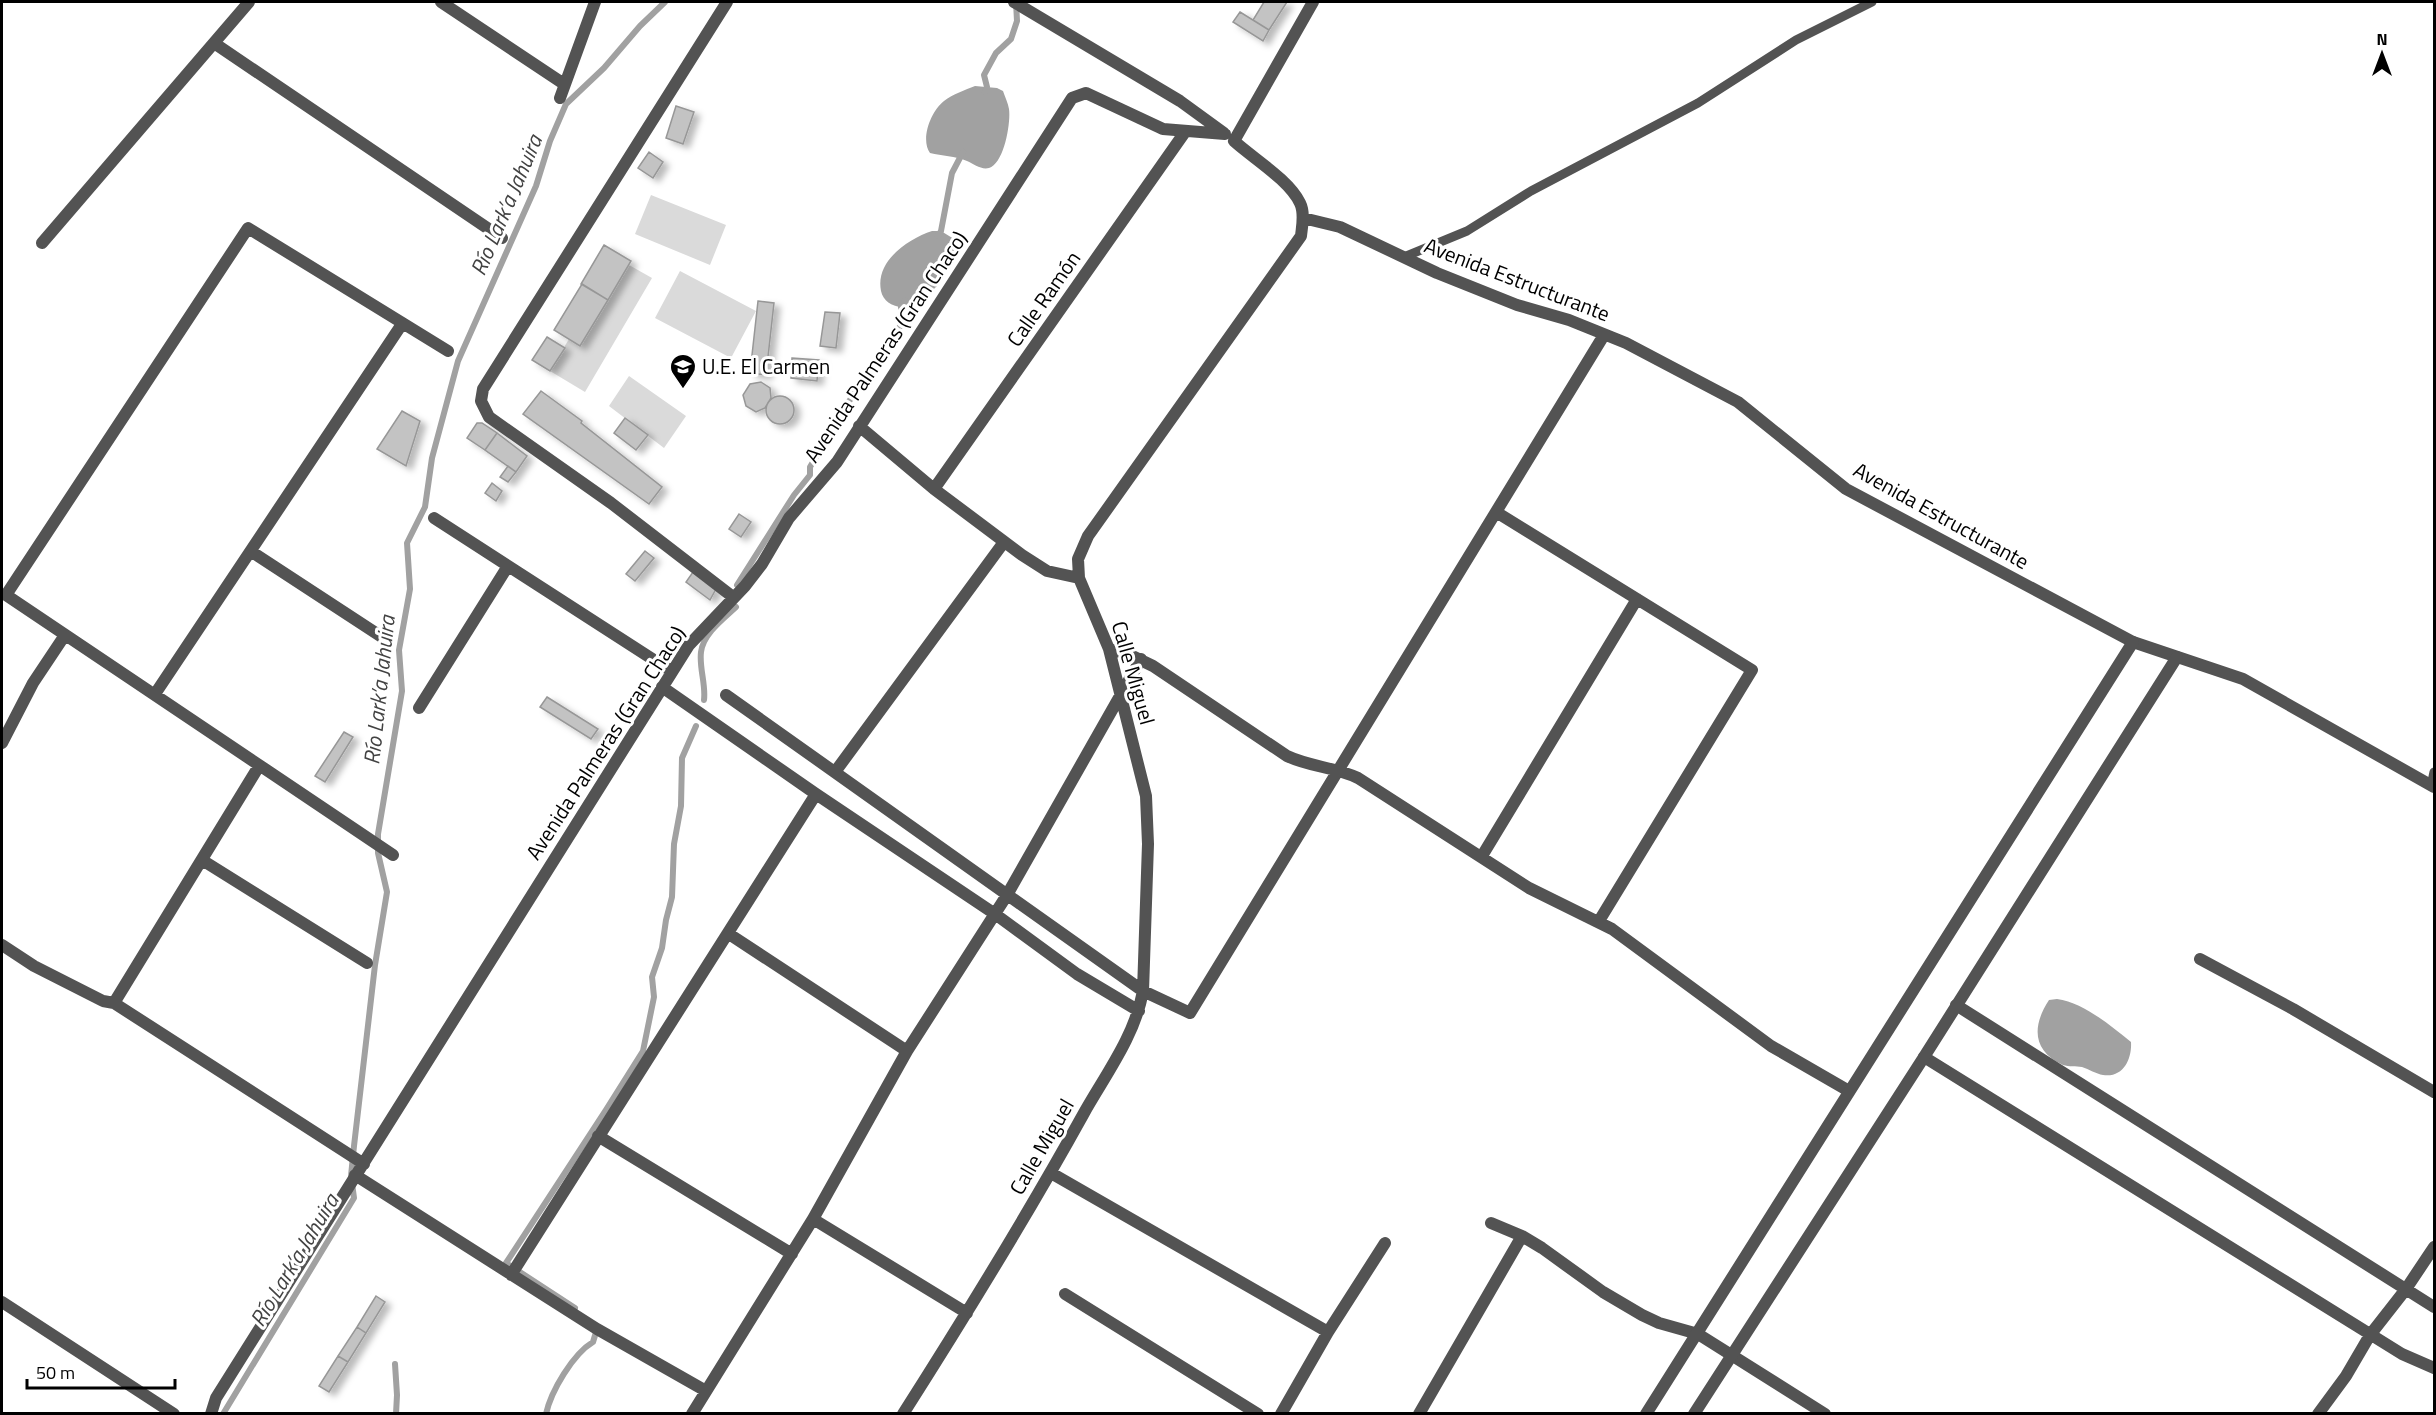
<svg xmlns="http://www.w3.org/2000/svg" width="2436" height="1415" font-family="'Titillium Web',sans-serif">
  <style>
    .green { fill: #dadada }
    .water { fill: #a1a1a1 }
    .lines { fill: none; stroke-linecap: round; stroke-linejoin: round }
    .stream { stroke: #a1a1a1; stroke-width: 6 }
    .building { fill: #c3c3c3; stroke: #979797; stroke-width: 1.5; filter: url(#shadow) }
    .service { stroke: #535353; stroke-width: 9 }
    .minor { stroke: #535353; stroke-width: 12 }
    .tertiary { stroke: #535353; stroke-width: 12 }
    .labels { text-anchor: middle; stroke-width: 6; stroke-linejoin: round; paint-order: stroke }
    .street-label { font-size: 21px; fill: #000; stroke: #fff }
    .poi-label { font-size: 21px; fill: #000; stroke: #fff; text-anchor: start }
    .water-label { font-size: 22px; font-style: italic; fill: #424242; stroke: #fff }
  </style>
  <defs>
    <filter id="shadow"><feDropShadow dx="6" dy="4" stdDeviation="3" flood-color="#0004"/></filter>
  </defs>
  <rect width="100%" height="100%" fill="#fff"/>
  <path class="green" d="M 651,195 L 726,225 L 710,265 L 635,234 Z
    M 629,265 L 652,278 L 585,392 L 550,371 L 569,339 L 580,346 Z
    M 680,271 L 756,311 L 731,358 L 655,318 Z
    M 629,376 L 686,416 L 664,448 L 609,406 Z"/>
  <path class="water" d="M 975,86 L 997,88 L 1003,91 C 1005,97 1008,103 1009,109 C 1011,123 1004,164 989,168 C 981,170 974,164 967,161 C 955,156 942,156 930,153 C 920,139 931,111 944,101 C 953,94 965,90 975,86 Z
    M 932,231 L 941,231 L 954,239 C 956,258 944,283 928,294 C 920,300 910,303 901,307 C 892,306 883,301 881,291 C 875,261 908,239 932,231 Z
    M 2057,999 C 2084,1003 2110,1025 2131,1042 C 2132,1058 2124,1078 2103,1075 C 2096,1074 2089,1069 2082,1067 C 2076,1066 2069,1067 2063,1065 C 2032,1051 2032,1026 2049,1000 Z"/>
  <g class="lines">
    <path class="stream" d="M 985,92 L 987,87 L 984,75 L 996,53 L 1011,39 L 1017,21 L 1016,2
      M 938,236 L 941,231 L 952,173 L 963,152
      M 737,585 L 794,495 L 810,475 L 810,467 L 866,373 L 899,329 L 903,316 L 901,307 L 905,300
      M 704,700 C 706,684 699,668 701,652 C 703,634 723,619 736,607
      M 575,1308 L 506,1263 L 606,1110 L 643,1051 L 654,997 L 652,977 L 662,948 L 666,920 L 672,897 L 674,844 L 681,806 L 682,758 L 696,726
      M 395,1364 L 397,1395 L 396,1414
      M 223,1414 L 354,1198 L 351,1176 L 354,1146 L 375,965 L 387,892 L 378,853 L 378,834 L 402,691 L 399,650 L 410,589 L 407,543 L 425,507 L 432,458 L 458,361 L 536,186 L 550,141 L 566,104 L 604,68 L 640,26 L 665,2
      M 546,1414 C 551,1391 573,1354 593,1342 L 597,1329"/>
  </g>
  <path class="building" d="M 1264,2 L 1287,2 L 1269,30 L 1253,20 Z
    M 1240,12 L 1269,30 L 1263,41 L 1233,22 Z
    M 676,106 L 694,112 L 683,144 L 666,138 Z
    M 649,152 L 663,162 L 653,178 L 638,168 Z
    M 604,245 L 631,261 L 608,300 L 581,284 Z
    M 582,284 L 608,300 L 580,346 L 554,330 Z
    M 758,301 L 774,303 L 766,375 L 750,373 Z
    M 825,312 L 840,313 L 836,348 L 820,346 Z
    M 547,337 L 565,348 L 550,371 L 532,360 Z
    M 792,358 L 819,360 L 817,381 L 791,378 Z
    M 761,382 L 770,388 L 771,398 L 765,408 L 756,412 L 746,406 L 743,395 L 750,384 Z
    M 541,391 L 582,421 L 581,423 L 662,487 L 649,504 L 523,414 Z
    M766 410a14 14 0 1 1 28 0a14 14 0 1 1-28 0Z
    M 402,411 L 420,421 L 406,466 L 377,449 Z
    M 625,418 L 648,435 L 636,450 L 614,433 Z
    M 477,423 L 482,423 L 497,433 L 485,450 L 467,438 Z
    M 497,433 L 527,456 L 516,472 L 485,450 Z
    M 508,466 L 516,472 L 508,482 L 500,477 Z
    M 492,483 L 502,491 L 496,501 L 485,493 Z
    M 739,514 L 751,522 L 741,537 L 729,529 Z
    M 645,551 L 654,558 L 635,581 L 626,574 Z
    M 693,572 L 716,589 L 710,600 L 686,582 Z
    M 547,697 L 598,729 L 591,739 L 540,707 Z
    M 344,732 L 353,737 L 325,782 L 315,776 Z
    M 376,1296 L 385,1302 L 366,1333 L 357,1327 Z
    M 357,1327 L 366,1333 L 348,1362 L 338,1356 Z
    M 338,1356 L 348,1362 L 329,1392 L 319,1386 Z"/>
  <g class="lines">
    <path class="service" d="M 1404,257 L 1467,231 L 1531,191 L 1698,103 L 1796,40 L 1872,2
      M 2431,786 L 2434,772"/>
    <path class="minor" d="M 441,2 L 564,84
      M 727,2 L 483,389 L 481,401 L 489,417 L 611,503 L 733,597
      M 1014,2 L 1180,101 L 1224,133
      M 214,43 L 502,238
      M 560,98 L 595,2
      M 1303,218 L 1340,227 L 1437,273 L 1517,305 L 1569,320 L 1626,343 L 1738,402 L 1846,489 L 2133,642 L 2243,679 L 2434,787
      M 42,243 L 249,2
      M 859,426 L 934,489 L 1022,555 L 1047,571 L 1079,578
      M 934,489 L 1185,132
      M 1496,512 L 1752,670 L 1599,921
      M 434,518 L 671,671
      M 252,552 L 385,639
      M 1109,649 L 1128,654 L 1153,666 L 1287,756 C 1310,767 1335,767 1358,778 L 1529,888 L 1612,929 L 1771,1046 L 1849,1091
      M 662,687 L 816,794 L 995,914 L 1077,974 L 1139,1011
      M 155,694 L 402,324
      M 726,695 L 1143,991 L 1190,1013 L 1604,335
      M 419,708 L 508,566
      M 2,743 L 33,683 L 65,635
      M 259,766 L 114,1003 L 364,1164
      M 835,772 L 1004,542
      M 393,855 L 6,595 L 248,228 L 448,351
      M 1482,856 L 1637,599
      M 202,860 L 367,963
      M 729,934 L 907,1051
      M 2,945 L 34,966 L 103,1001 L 114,1003
      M 2200,959 L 2293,1009 L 2434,1092
      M 1956,1005 L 2434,1307
      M 1924,1057 L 2402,1354 L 2434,1368
      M 598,1136 L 792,1254
      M 1051,1173 L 1328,1332
      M 355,1175 L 597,1329 L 706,1391
      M 813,1219 L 967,1313
      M 1491,1223 L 1522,1236 L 1542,1248 L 1603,1292 L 1642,1315 L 1659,1323 L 1698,1334 L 1825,1414
      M 511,1275 L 816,794
      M 1065,1294 L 1258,1414
      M 2,1302 L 174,1414
      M 211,1414 L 216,1398 L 689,645 L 745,586 L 762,564 L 789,518 L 837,462 L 1072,98 L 1086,93 L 1163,129 L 1225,134
      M 692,1414 L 813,1219 L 907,1051 L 1007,895 L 1141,659
      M 903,1414 C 966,1315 1027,1216 1084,1113 C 1106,1074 1135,1036 1143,991 L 1148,844 L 1146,796 L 1109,649 L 1079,578 L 1078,559 L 1088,536 L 1301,236 C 1302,226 1305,213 1300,203 C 1289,180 1254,159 1234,141 L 1313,2
      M 1281,1414 L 1328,1332 L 1385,1243
      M 1419,1414 L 1522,1236
      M 2318,1414 L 2346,1376 L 2370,1335 L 2406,1289 L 2434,1247"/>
    <path class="tertiary" d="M 1646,1414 L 2133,642
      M 1694,1414 L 1924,1057 L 2177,657"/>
  </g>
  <defs>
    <symbol id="school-pin" viewBox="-11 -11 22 30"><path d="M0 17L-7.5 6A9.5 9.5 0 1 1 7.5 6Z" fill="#000" stroke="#fff"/><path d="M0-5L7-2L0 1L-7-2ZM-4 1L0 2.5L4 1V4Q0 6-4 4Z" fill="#fff"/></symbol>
  </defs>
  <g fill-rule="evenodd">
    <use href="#school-pin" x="668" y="352" width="30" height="40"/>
  </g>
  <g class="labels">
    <g class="street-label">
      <text transform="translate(1517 280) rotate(21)" y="7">Avenida Estructurante</text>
      <text transform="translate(1044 299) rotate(-55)" y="7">Calle Ramón</text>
      <text transform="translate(886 347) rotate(-56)" y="7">Avenida Palmeras (Gran Chaco)</text>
      <text transform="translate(1941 516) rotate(29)" y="7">Avenida Estructurante</text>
      <text transform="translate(1133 673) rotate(74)" y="7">Calle Miguel</text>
      <text transform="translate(606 743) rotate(-57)" y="7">Avenida Palmeras (Gran Chaco)</text>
      <text transform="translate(1042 1147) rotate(-60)" y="7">Calle Miguel</text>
    </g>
    <g class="poi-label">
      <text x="702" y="374">U.E. El Carmen</text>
    </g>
    <g class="water-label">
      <text transform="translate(506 205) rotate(-67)" y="8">Río Lark’a Jahuira</text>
      <text transform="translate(379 690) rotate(-84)" y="8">Río Lark’a Jahuira</text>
      <text transform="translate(294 1260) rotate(-59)" y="8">Río Lark’a Jahuira</text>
    </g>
  </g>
  <rect width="2436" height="1415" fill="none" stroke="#000000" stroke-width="6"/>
  <g transform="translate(2382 54)" stroke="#ffffff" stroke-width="4.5" paint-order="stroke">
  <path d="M0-4.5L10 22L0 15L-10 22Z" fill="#000000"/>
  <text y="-9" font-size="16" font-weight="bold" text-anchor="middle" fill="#000000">N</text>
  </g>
  <path d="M27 1379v9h148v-9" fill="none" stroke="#000000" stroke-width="3"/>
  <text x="36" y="1379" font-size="18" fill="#000000" stroke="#ffffff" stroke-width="4.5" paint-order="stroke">50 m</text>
</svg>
